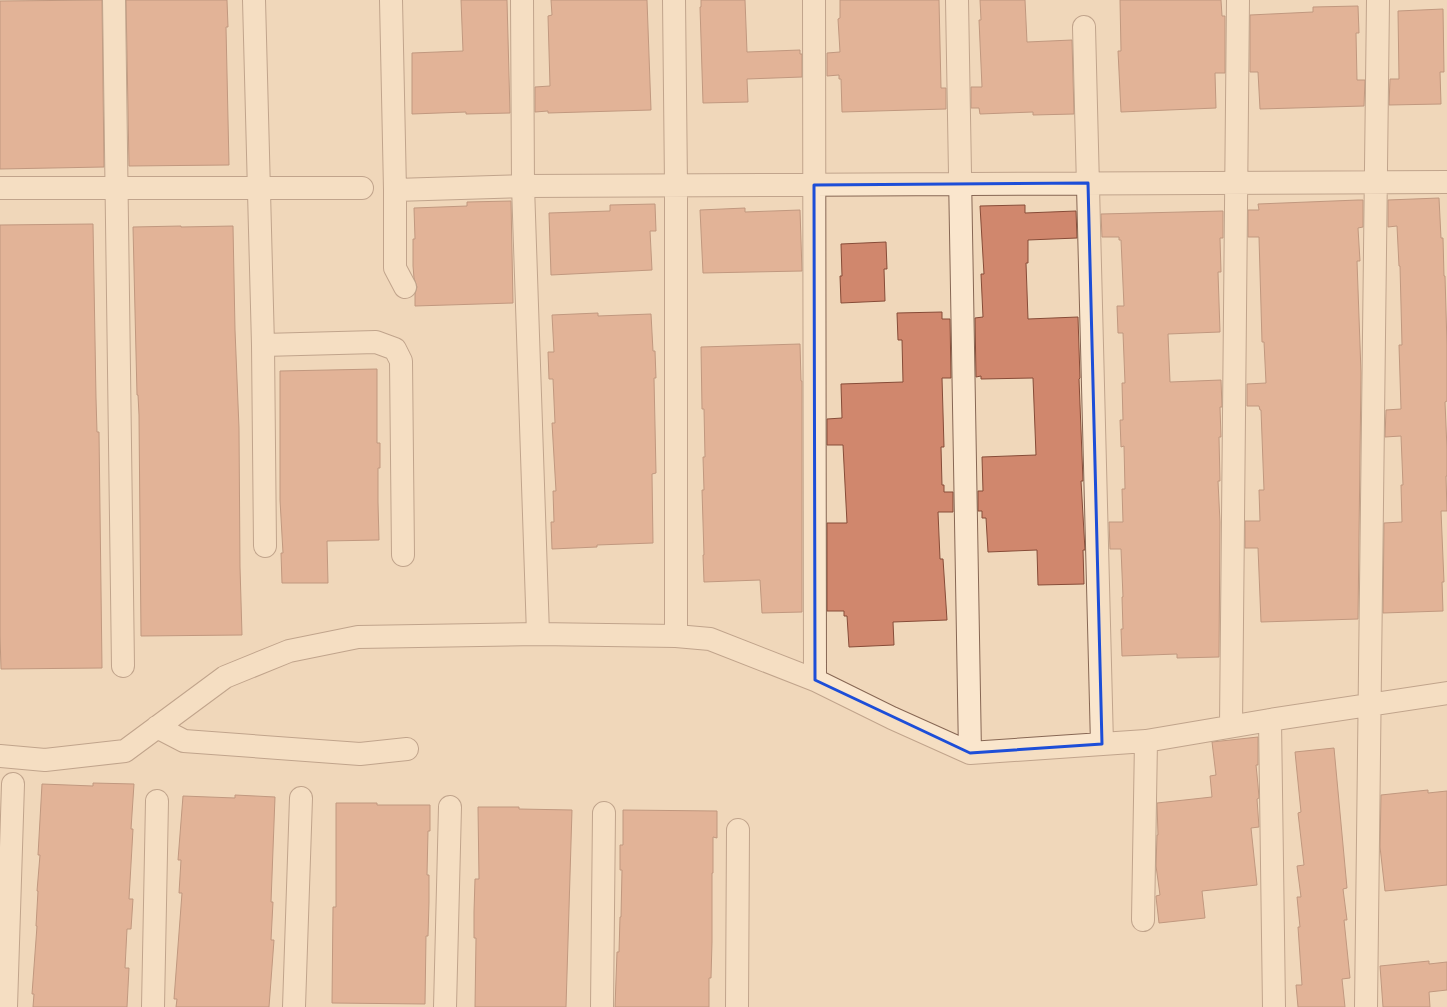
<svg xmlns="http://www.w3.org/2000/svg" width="1447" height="1007" font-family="Merriweather,serif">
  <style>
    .building { fill: #d0876d; stroke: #874c38 }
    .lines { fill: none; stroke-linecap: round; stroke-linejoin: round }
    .minor-casing { stroke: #876754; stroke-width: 24 }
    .minor { stroke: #fae6cd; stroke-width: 22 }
    .marked { fill: none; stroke: #1d4ed8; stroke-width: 3; stroke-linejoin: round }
  </style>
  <rect width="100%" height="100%" fill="#f0d7ba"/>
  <path class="building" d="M 102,0 L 104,167 L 0,169 L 0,1 Z
    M 126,0 L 227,0 L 228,27 L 226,27 L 229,165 L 129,166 Z
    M 461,0 L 507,0 L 510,113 L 466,114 L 466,112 L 412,114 L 412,53 L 463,51 Z
    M 551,0 L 647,0 L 651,110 L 548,113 L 548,111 L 535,112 L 535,87 L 550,86 L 548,16 L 552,15 Z
    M 701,0 L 745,0 L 747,52 L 800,50 L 800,54 L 802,54 L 802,77 L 747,79 L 748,102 L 703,103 L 700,7 L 701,7 Z
    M 840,0 L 939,0 L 941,88 L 946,88 L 946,109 L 842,112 L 841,79 L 839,79 L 839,75 L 827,76 L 827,53 L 840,52 L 838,19 L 840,18 Z
    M 980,0 L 1025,0 L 1027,42 L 1072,40 L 1074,114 L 1033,115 L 1033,112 L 980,114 L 979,108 L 971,108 L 971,87 L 982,87 L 979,20 L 981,20 Z
    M 1120,0 L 1221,0 L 1222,16 L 1225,16 L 1225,73 L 1215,73 L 1216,108 L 1121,112 L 1118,51 L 1121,51 Z
    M 1358,6 L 1359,33 L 1356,33 L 1357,80 L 1365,80 L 1364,106 L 1260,109 L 1258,72 L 1250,72 L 1250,15 L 1313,12 L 1313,7 Z
    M 1443,9 L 1444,72 L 1440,72 L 1441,104 L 1389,105 L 1390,79 L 1399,79 L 1398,11 Z
    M 1439,198 L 1441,238 L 1443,238 L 1444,276 L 1445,276 L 1447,345 L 1447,401 L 1445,402 L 1447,449 L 1447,476 L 1446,476 L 1447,511 L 1441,511 L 1444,582 L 1442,582 L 1443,611 L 1383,613 L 1384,523 L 1402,522 L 1401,485 L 1403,485 L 1401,436 L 1385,437 L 1386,410 L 1401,409 L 1399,345 L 1402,345 L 1400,266 L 1399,266 L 1397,226 L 1388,227 L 1388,200 Z
    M 1358,200 L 1363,200 L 1363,227 L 1358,228 L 1360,261 L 1357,261 L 1361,373 L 1358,619 L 1261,622 L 1258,548 L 1245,548 L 1245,521 L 1260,521 L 1259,490 L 1264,490 L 1261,410 L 1260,410 L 1259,406 L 1247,406 L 1247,384 L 1266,383 L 1264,342 L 1262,342 L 1259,237 L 1248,237 L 1248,210 L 1259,210 L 1258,204 Z
    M 511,201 L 513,303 L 415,306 L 415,294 L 417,287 L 414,278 L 413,266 L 413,239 L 415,239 L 414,208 L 467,206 L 467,202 Z
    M 655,204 L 656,231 L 650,231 L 652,270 L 551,275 L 549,213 L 610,211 L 610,205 Z
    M 1025,205 L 1025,213 L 1076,211 L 1077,238 L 1028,240 L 1028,263 L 1026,263 L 1028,319 L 1078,317 L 1080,378 L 1079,379 L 1083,481 L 1081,481 L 1085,550 L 1083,550 L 1084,584 L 1038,585 L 1037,550 L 988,552 L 986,518 L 982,518 L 982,511 L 978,511 L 978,491 L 983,491 L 982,457 L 1036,455 L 1033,378 L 981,379 L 981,376 L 976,377 L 975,318 L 983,317 L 981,274 L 984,274 L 980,206 Z
    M 745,208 L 745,212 L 800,210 L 802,271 L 703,273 L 700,210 Z
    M 1223,211 L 1223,238 L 1220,238 L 1221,272 L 1218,272 L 1220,332 L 1168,334 L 1170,382 L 1221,380 L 1222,407 L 1220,407 L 1221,437 L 1219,437 L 1220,481 L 1218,481 L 1220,522 L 1219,657 L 1177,658 L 1177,654 L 1122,656 L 1121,629 L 1123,629 L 1122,597 L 1123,597 L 1121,549 L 1110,549 L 1109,522 L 1123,522 L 1122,489 L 1125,489 L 1124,446 L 1121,447 L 1120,420 L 1123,420 L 1122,383 L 1125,383 L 1123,333 L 1118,333 L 1117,306 L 1124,306 L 1121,240 L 1119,240 L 1119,237 L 1102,237 L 1101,214 Z
    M 93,224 L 96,398 L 97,432 L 99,432 L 102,668 L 1,669 L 0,635 L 0,225 Z
    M 181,226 L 181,227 L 233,226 L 235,330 L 239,428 L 240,567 L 242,635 L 141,636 L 139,415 L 138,395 L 137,395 L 133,227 Z
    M 886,242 L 887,269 L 884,269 L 885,301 L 841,303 L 840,276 L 842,276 L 841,244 Z
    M 942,312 L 942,319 L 950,319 L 951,378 L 942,378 L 944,447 L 941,447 L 942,485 L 944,485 L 944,492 L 953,492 L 953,512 L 938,512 L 940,559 L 943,559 L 947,620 L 893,622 L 894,645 L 849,647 L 847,616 L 844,616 L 844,611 L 827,611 L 827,523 L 847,523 L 843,445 L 827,445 L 827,419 L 842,418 L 841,384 L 903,382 L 902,340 L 898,340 L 897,313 Z
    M 598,313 L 598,316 L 651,314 L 653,351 L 655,351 L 656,378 L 654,378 L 656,473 L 652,474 L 653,543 L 597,545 L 597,547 L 552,549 L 551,522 L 554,522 L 553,491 L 556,491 L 552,423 L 555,423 L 553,379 L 549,379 L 548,352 L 554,352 L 552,315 Z
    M 800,344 L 801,381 L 802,381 L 802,612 L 762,613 L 760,580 L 704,582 L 703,555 L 704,555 L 702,490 L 704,490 L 703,457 L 705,457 L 704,409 L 702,409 L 701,347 Z
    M 377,369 L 377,443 L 380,443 L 380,468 L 378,468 L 378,502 L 379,540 L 327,541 L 328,583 L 282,583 L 281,553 L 283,553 L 280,500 L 280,371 Z
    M 1258,737 L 1258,765 L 1256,765 L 1258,785 L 1259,798 L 1257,799 L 1259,827 L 1251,828 L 1257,885 L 1202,891 L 1205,918 L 1159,923 L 1156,897 L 1156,896 L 1160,895 L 1156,866 L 1157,835 L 1158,835 L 1157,803 L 1212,797 L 1210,776 L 1216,775 L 1212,742 Z
    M 1334,748 L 1347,888 L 1343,889 L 1347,920 L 1344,920 L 1350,978 L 1342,979 L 1345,1007 L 1298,1007 L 1296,985 L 1302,985 L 1298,927 L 1300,927 L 1297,897 L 1301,897 L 1297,866 L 1304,865 L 1298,813 L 1301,812 L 1295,752 Z
    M 93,783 L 134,784 L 131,829 L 133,829 L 129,899 L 133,899 L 131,929 L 127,929 L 125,968 L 129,968 L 127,1007 L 33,1007 L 34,994 L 32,994 L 37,926 L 36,926 L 38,891 L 37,891 L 40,855 L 38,855 L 42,784 L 93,786 Z
    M 1428,790 L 1428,793 L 1447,791 L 1447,885 L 1385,891 L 1380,847 L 1381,795 Z
    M 235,795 L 275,797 L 271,902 L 273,902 L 271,940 L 274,940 L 269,1007 L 176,1007 L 177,999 L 174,999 L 182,893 L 179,893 L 181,860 L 178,860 L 183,796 L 235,798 Z
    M 336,803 L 377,803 L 377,805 L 430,805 L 430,831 L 428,831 L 427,875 L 429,875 L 429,902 L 428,936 L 426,936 L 425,1004 L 332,1003 L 333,907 L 336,907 Z
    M 478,807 L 519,807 L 519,809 L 572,810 L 566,1007 L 475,1007 L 476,938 L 474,938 L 474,912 L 475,879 L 479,879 Z
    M 623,810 L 717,811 L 717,838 L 713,837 L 713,873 L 712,873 L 712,942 L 711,978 L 709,978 L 709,1007 L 615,1007 L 617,952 L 619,952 L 620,917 L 621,917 L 622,870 L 620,870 L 620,845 L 623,845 Z
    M 1429,961 L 1429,964 L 1447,962 L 1447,990 L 1429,992 L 1430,1007 L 1383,1007 L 1380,966 Z"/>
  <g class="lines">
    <defs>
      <path id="minor" d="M 114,0 L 123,666
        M 254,0 L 263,345 L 265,546
        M 391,0 L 395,190 L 395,268 L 405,287
        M 522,0 L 523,186 L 538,634
        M 674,0 L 676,185 L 676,636
        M 814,0 L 815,680
        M 957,0 L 970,753
        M 1084,27 L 1102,744
        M 0,188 L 362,188
        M 395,190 L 523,186 L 1447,182
        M 263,345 L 376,342 L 395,349 L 401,361 L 403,555
        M 1270,720 L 1274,1007
        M 1231,726 L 1238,0
        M 157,727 L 184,741 L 360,754 L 407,749
        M 0,756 L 45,760 L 125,751 L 225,677 L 289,651 L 358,637 L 538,634 L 676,636 L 710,639 L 815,680 L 892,718 L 970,753 L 1146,741 L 1270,720 L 1447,693
        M 1143,920 L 1146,741
        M 6,1007 L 13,784
        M 153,1007 L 157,801
        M 294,1007 L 301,798
        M 445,1007 L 450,807
        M 602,1007 L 604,813
        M 737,1007 L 738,830
        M 1366,1007 L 1378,0"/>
    </defs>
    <use href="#minor" class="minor-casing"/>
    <use href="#minor" class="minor"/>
  </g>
  <path d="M0 0H1447V1007H0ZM 1088,183 L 1102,744 L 970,753 L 815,680 L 814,185 Z" fill="#f0d7ba" fill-opacity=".55" fill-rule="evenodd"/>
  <path class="marked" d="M 1088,183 L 1102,744 L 970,753 L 815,680 L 814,185 Z"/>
</svg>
